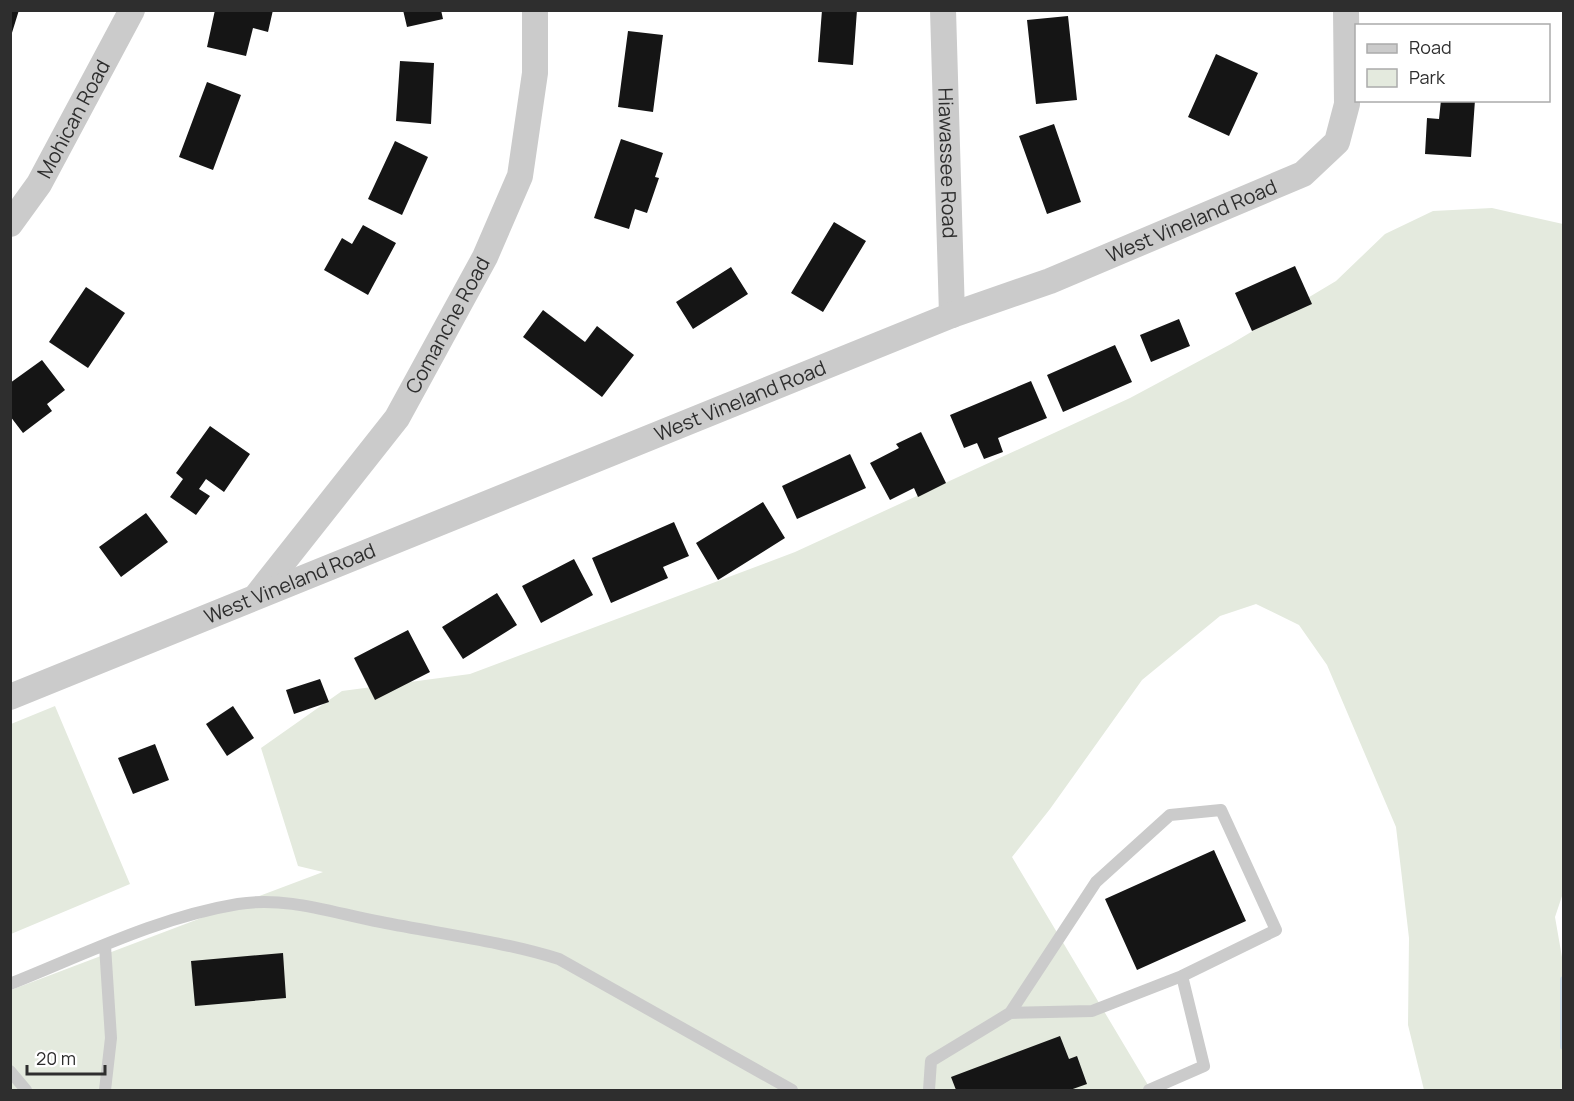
<svg xmlns="http://www.w3.org/2000/svg" width="1574" height="1101" font-family="Manrope,sans-serif">
  <style>
    .green { fill: #e4eade }
    .lines { fill: none; stroke-linecap: round; stroke-linejoin: round }
    .stream { stroke: #ccdde8; stroke-width: 8 }
    .building { fill: #151515 }
    .lane { stroke: #cbcbcb; stroke-width: 12 }
    .street { stroke: #cbcbcb; stroke-width: 26 }
    .labels { text-anchor: middle; stroke-width: 6; stroke-linejoin: round; paint-order: stroke }
    .street-label { font-size: 20px; fill: #2e2e2e; stroke: #fff }
  </style>
  <rect width="100%" height="100%" fill="#fff"/>
  <path class="green" d="M 1492,208 L 1563,224 L 1564,890 L 1555,917 L 1563,963 L 1563,1090 L 1424,1090 L 1408,1025 L 1409,938 L 1396,827 L 1327,665 L 1299,625 L 1256,604 L 1220,616 L 1142,680 L 1050,809 L 1012,857 L 1151,1090 L 11,1090 L 11,990 L 323,872 L 298,866 L 261,748 L 342,691 L 470,674 L 795,552 L 1130,398 L 1231,344 L 1336,281 L 1385,234 L 1433,211 Z
    M 55,706 L 130,884 L 11,934 L 11,724 Z"/>
  <g class="lines">
    <path class="stream" d="M 1564,980 L 1564,1046"/>
  </g>
  <path class="building" d="M 10,10 L 19,10 L 11,36 L 10,35 Z
    M 215,10 L 273,10 L 268,32 L 253,28 L 246,56 L 207,47 Z
    M 403,10 L 441,10 L 443,19 L 407,27 Z
    M 822,10 L 857,10 L 853,65 L 818,62 Z
    M 1068,16 L 1077,100 L 1036,104 L 1027,20 Z
    M 628,31 L 663,35 L 653,112 L 618,107 Z
    M 1216,54 L 1258,73 L 1229,136 L 1188,117 Z
    M 400,61 L 434,63 L 431,124 L 396,121 Z
    M 207,82 L 241,95 L 213,170 L 179,157 Z
    M 1441,100 L 1475,100 L 1471,157 L 1425,154 L 1427,118 L 1439,119 Z
    M 1054,124 L 1081,202 L 1047,214 L 1019,136 Z
    M 621,139 L 663,153 L 655,177 L 659,178 L 647,213 L 635,209 L 629,229 L 594,218 Z
    M 395,141 L 428,157 L 402,215 L 368,199 Z
    M 834,222 L 866,241 L 823,312 L 791,293 Z
    M 363,225 L 396,243 L 368,295 L 324,270 L 342,238 L 352,244 Z
    M 1295,266 L 1312,304 L 1252,331 L 1235,293 Z
    M 731,267 L 748,294 L 693,329 L 676,302 Z
    M 86,287 L 125,313 L 88,368 L 49,342 Z
    M 543,310 L 585,342 L 597,326 L 634,355 L 602,397 L 523,337 Z
    M 1179,319 L 1190,346 L 1151,362 L 1140,335 Z
    M 1115,345 L 1132,382 L 1063,412 L 1047,375 Z
    M 42,360 L 65,390 L 47,404 L 52,411 L 23,433 L 10,416 L 10,383 Z
    M 1031,381 L 1047,418 L 998,438 L 1003,452 L 984,459 L 977,443 L 964,448 L 950,415 Z
    M 210,426 L 250,454 L 224,492 L 206,479 L 199,489 L 210,496 L 196,515 L 170,497 L 183,479 L 176,473 Z
    M 921,432 L 946,483 L 918,497 L 914,488 L 890,500 L 870,463 L 899,448 L 896,444 Z
    M 850,454 L 866,488 L 797,519 L 782,486 Z
    M 763,502 L 785,538 L 718,580 L 696,543 Z
    M 146,513 L 168,542 L 121,577 L 99,547 Z
    M 674,522 L 689,556 L 663,567 L 668,578 L 611,603 L 592,558 Z
    M 574,559 L 593,595 L 541,623 L 522,586 Z
    M 497,593 L 517,625 L 463,659 L 442,627 Z
    M 408,630 L 430,672 L 375,700 L 354,658 Z
    M 320,679 L 329,702 L 294,714 L 286,690 Z
    M 233,706 L 254,738 L 227,756 L 206,724 Z
    M 155,744 L 169,780 L 133,794 L 118,758 Z
    M 1214,850 L 1246,921 L 1137,970 L 1105,899 Z
    M 283,953 L 286,998 L 195,1006 L 191,961 Z
    M 1060,1036 L 1069,1059 L 1077,1056 L 1087,1084 L 1070,1090 L 956,1090 L 951,1077 Z"/>
  <g class="lines">
    <path class="lane" d="M 105,946 L 111,1038 L 105,1090
      M 10,984 C 85,954 159,917 238,904 C 287,896 333,913 381,922 C 441,934 501,941 559,959 L 792,1090
      M 1010,1013 L 1092,1011 L 1182,976
      M 10,1071 L 26,1090
      M 929,1090 L 931,1061 L 1010,1013 L 1096,882 L 1170,815 L 1221,810 L 1276,930 L 1182,976 L 1204,1066 L 1149,1090"/>
    <g class="street">
      <path id="s1" d="M 943,10 L 952,315"/>
      <path id="s2" d="M 10,224 L 39,184 L 132,10"/>
      <path id="s3" d="M 258,594 L 397,418 L 485,257 L 520,176 L 535,73 L 535,10"/>
      <path id="s4" d="M 10,697 L 952,315 L 1050,281 L 1303,174 L 1337,142 L 1347,104 L 1346,10"/>
    </g>
  </g>
  <g class="labels">
    <g class="street-label">
      <text dy="7" stroke="none"><textPath href="#s2" startOffset="123">Mohican Road</textPath></text>
      <text dy="7" stroke="none"><textPath href="#s1" startOffset="153">Hiawassee Road</textPath></text>
      <text dy="7" stroke="none"><textPath href="#s4" startOffset="1274">West Vineland Road</textPath></text>
      <text dy="7" stroke="none"><textPath href="#s3" startOffset="330">Comanche Road</textPath></text>
      <text dy="7" stroke="none"><textPath href="#s4" startOffset="788">West Vineland Road</textPath></text>
      <text dy="7" stroke="none"><textPath href="#s4" startOffset="302">West Vineland Road</textPath></text>
    </g>
  </g>
  <rect width="1574" height="1101" fill="none" stroke="#2e2e2e" stroke-width="24"/>
  <rect x="1355" y="24" width="195" height="78" fill="#ffffff" stroke="#ababab" stroke-width="1.5"/>
  <rect x="1367" y="44" width="30" height="9" fill="#cbcbcb" stroke="#ababab" stroke-width="1.5"/>
  <text x="1409" y="54" font-size="18" fill="#2e2e2e">Road</text>
  <rect x="1367" y="69" width="30" height="18" fill="#e4eade" stroke="#ababab" stroke-width="1.5"/>
  <text x="1409" y="84" font-size="18" fill="#2e2e2e">Park</text>
  <path d="M27 1065v9h78v-9" fill="none" stroke="#2e2e2e" stroke-width="3"/>
  <text x="36" y="1065" font-size="18" fill="#2e2e2e" stroke="#ffffff" stroke-width="4.5" paint-order="stroke">20 m</text>
</svg>
